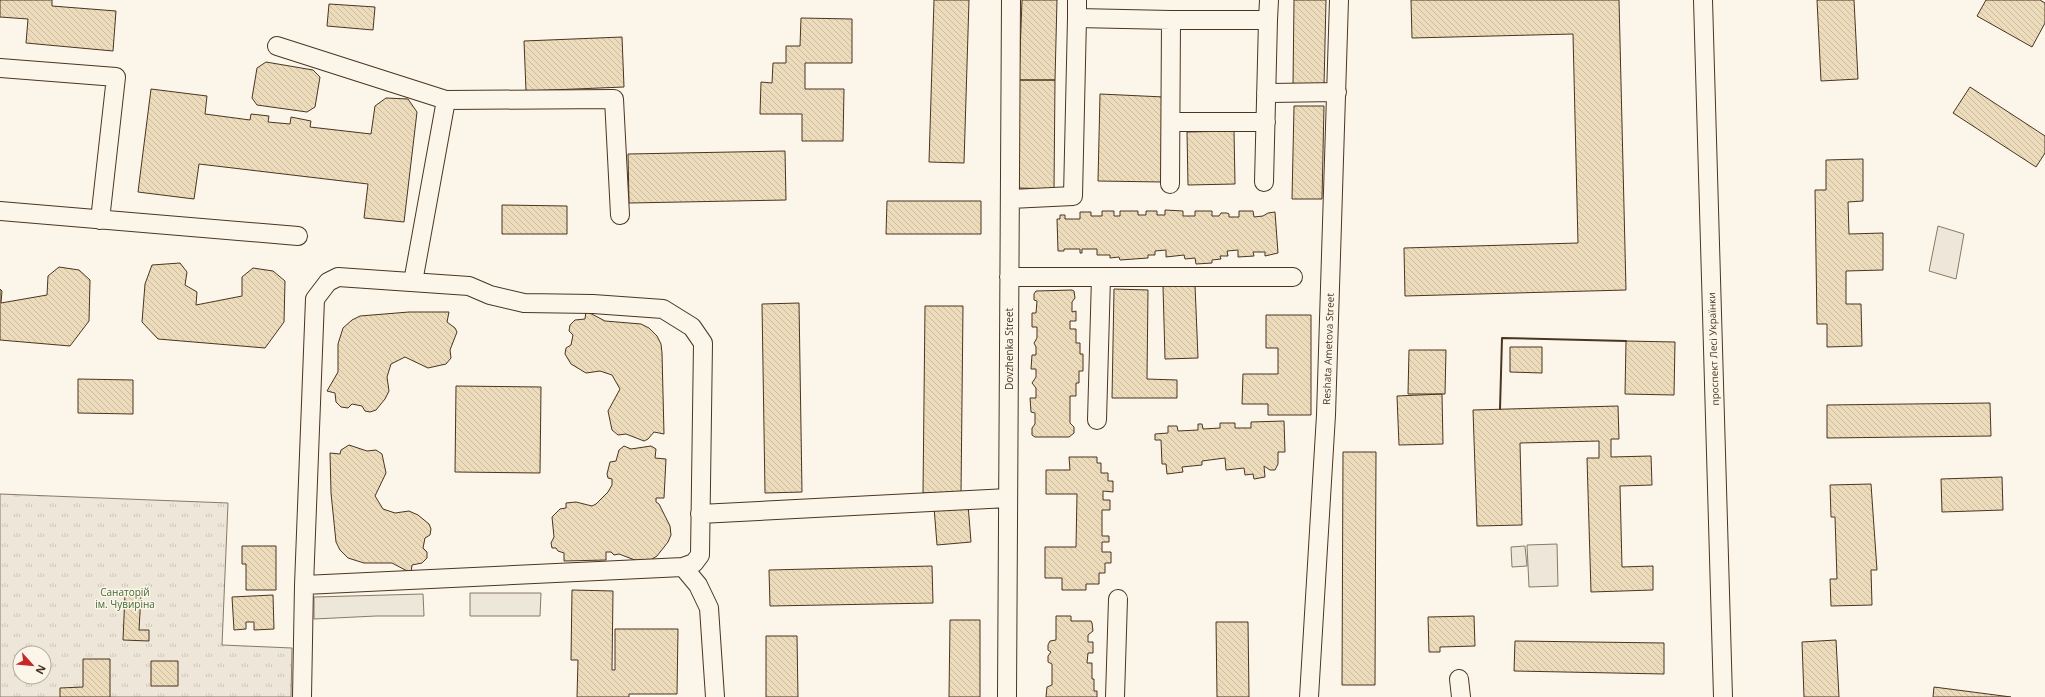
<svg xmlns="http://www.w3.org/2000/svg" width="2045" height="697" font-family="'Open Sans',sans-serif">
  <style>
    .grass { fill: url(#grass-tufts); stroke: #887966; fill-rule: evenodd }
    .pitch { fill: #ede6d9; stroke: #887966 }
    .parking { fill: #ede7d9; stroke: #887966 }
    .building { fill: url(#building-back-hatch); stroke: #4a3520 }
    .lines { fill: none; stroke-linecap: round; stroke-linejoin: round }
    .minor-casing { stroke: #4a3520; stroke-width: 20 }
    .minor { stroke: #fbf6e9; stroke-width: 18 }
    .wall { stroke: #4a3520; stroke-width: 2 }
    .labels { text-anchor: middle; stroke-width: 3; stroke-linejoin: round; paint-order: stroke }
    .street-label { font-size: 10px; fill: #4a3520; stroke: #fbf6e9 }
    .park-label { font-size: 10px; fill: #436837; stroke: #fbf6e9 }
  </style>
  <defs>
    <pattern id="grass-tufts" width="24" height="20" patternUnits="userSpaceOnUse"><rect width="24" height="20" fill="#ede6d9"/><path d="M3 7l-1-3M5 7V3M7 7l1-3M15 17l-1-3M17 17v-4M19 17l1-3" fill="none" stroke="#cdc6ba"/></pattern>
    <pattern id="building-back-hatch" width="6" height="6" patternUnits="userSpaceOnUse"><rect width="6" height="6" fill="#ecdcbc"/><path d="M-1 5l2 2M0 0l6 6M5-1l2 2" fill="none" stroke="#ccbda1"/></pattern>
  </defs>
  <rect width="100%" height="100%" fill="#fbf6e9"/>
  <path class="grass" d="M 0,494 L 228,503 L 222,645 L 292,648 L 291,697 L 0,697 ZM 20,653 L 44,653 L 44,677 L 20,677 Z"/>
  <path class="pitch" d="M 1938,226 L 1964,234 L 1956,279 L 1929,271 Z
    M 1557,544 L 1558,586 L 1529,587 L 1527,545 Z
    M 1525,546 L 1527,566 L 1512,567 L 1511,547 Z"/>
  <path class="parking" d="M 470,593 L 541,593 L 540,616 L 470,616 Z
    M 423,594 L 424,616 L 376,616 L 314,619 L 314,597 Z"/>
  <path class="building" d="M 0,0 L 52,0 L 52,6 L 116,11 L 113,51 L 26,43 L 28,19 L 0,17 Z
    M 934,0 L 969,0 L 964,163 L 929,162 Z
    M 1022,0 L 1057,0 L 1055,80 L 1019,80 Z
    M 1294,0 L 1326,0 L 1324,86 L 1293,86 Z
    M 1411,0 L 1619,0 L 1626,290 L 1405,296 L 1404,248 L 1578,243 L 1573,34 L 1412,38 Z
    M 1817,0 L 1854,0 L 1858,79 L 1821,81 Z
    M 1986,0 L 2040,0 L 2045,3 L 2045,23 L 2032,47 L 1977,16 Z
    M 329,4 L 375,7 L 373,30 L 327,26 Z
    M 801,18 L 852,19 L 852,63 L 805,63 L 805,89 L 844,89 L 843,141 L 802,141 L 802,114 L 760,114 L 761,82 L 772,83 L 773,63 L 786,63 L 786,46 L 800,46 Z
    M 622,37 L 624,87 L 526,91 L 524,41 Z
    M 266,62 L 313,70 L 320,77 L 315,107 L 307,112 L 257,105 L 252,98 L 257,68 Z
    M 1019,80 L 1055,80 L 1054,189 L 1018,188 Z
    M 1970,87 L 2045,136 L 2045,153 L 2036,167 L 1953,113 Z
    M 151,89 L 207,96 L 205,114 L 250,120 L 251,114 L 269,116 L 268,122 L 290,124 L 291,117 L 311,121 L 310,127 L 371,134 L 375,106 L 386,98 L 408,99 L 417,112 L 404,222 L 364,218 L 368,184 L 199,164 L 194,199 L 138,192 Z
    M 1100,94 L 1164,97 L 1162,182 L 1098,181 Z
    M 1294,106 L 1324,106 L 1322,199 L 1292,199 Z
    M 1234,131 L 1235,184 L 1188,185 L 1187,132 Z
    M 785,151 L 786,200 L 629,203 L 628,154 Z
    M 1863,159 L 1863,201 L 1848,202 L 1849,234 L 1883,233 L 1883,270 L 1846,271 L 1846,304 L 1861,304 L 1862,346 L 1827,347 L 1827,324 L 1817,324 L 1815,190 L 1826,190 L 1826,160 Z
    M 887,201 L 981,201 L 981,234 L 886,234 Z
    M 502,205 L 567,206 L 567,234 L 502,234 Z
    M 1165,210 L 1183,211 L 1183,216 L 1195,216 L 1195,211 L 1212,211 L 1212,216 L 1219,216 L 1221,213 L 1227,213 L 1229,214 L 1229,217 L 1239,217 L 1239,211 L 1253,211 L 1254,217 L 1263,216 L 1268,213 L 1275,212 L 1278,253 L 1265,256 L 1265,252 L 1253,252 L 1254,256 L 1238,257 L 1238,250 L 1227,251 L 1228,256 L 1220,256 L 1221,259 L 1212,260 L 1212,263 L 1196,264 L 1195,258 L 1185,259 L 1184,255 L 1166,257 L 1166,250 L 1155,251 L 1155,255 L 1148,255 L 1148,258 L 1120,260 L 1119,257 L 1110,258 L 1110,255 L 1097,255 L 1097,249 L 1082,249 L 1082,253 L 1080,253 L 1080,249 L 1064,249 L 1064,251 L 1058,251 L 1057,219 L 1060,219 L 1060,215 L 1065,215 L 1065,219 L 1080,219 L 1080,212 L 1091,212 L 1091,216 L 1102,216 L 1102,211 L 1114,211 L 1114,216 L 1120,216 L 1120,211 L 1138,211 L 1138,215 L 1146,215 L 1146,211 L 1157,211 L 1157,215 L 1165,215 Z
    M 180,263 L 187,272 L 185,285 L 197,292 L 196,305 L 242,296 L 242,277 L 253,268 L 273,271 L 285,281 L 284,322 L 265,348 L 158,339 L 142,322 L 145,284 L 152,265 Z
    M 59,267 L 79,270 L 90,280 L 89,321 L 70,346 L 0,340 L 0,289 L 2,291 L 1,303 L 47,295 L 48,276 Z
    M 1195,285 L 1198,358 L 1165,359 L 1163,286 Z
    M 1114,289 L 1148,290 L 1147,379 L 1177,380 L 1177,398 L 1112,398 Z
    M 1072,290 L 1074,291 L 1075,298 L 1072,302 L 1072,312 L 1076,311 L 1076,321 L 1070,321 L 1070,329 L 1076,329 L 1076,343 L 1080,343 L 1080,354 L 1083,354 L 1083,371 L 1079,371 L 1079,383 L 1076,383 L 1076,396 L 1070,396 L 1070,423 L 1074,427 L 1074,433 L 1069,437 L 1035,437 L 1032,435 L 1032,428 L 1035,424 L 1035,413 L 1031,412 L 1030,398 L 1036,398 L 1036,388 L 1032,383 L 1036,377 L 1036,369 L 1031,369 L 1032,355 L 1036,355 L 1036,347 L 1034,343 L 1037,338 L 1037,327 L 1032,327 L 1032,313 L 1036,313 L 1037,301 L 1034,300 L 1034,294 L 1036,291 Z
    M 799,303 L 802,492 L 765,493 L 762,304 Z
    M 925,306 L 963,306 L 961,494 L 923,493 Z
    M 586,311 L 605,321 L 641,324 L 649,328 L 657,336 L 661,344 L 662,353 L 664,434 L 654,432 L 648,439 L 644,441 L 626,434 L 618,435 L 612,430 L 608,411 L 620,389 L 612,375 L 600,371 L 586,373 L 571,364 L 565,354 L 566,348 L 571,345 L 573,335 L 569,331 L 570,325 L 575,320 L 585,319 Z
    M 409,312 L 449,312 L 447,322 L 455,328 L 457,332 L 450,350 L 451,358 L 446,364 L 428,368 L 405,357 L 391,364 L 387,377 L 389,391 L 385,399 L 376,410 L 370,412 L 365,411 L 362,406 L 352,404 L 348,408 L 341,407 L 336,402 L 335,393 L 327,391 L 338,372 L 338,344 L 343,328 L 352,320 L 360,316 Z
    M 1266,315 L 1311,315 L 1311,415 L 1268,415 L 1268,404 L 1242,404 L 1243,374 L 1278,374 L 1278,348 L 1266,348 Z
    M 1626,341 L 1675,342 L 1674,395 L 1625,394 Z
    M 1510,347 L 1542,347 L 1542,373 L 1510,372 Z
    M 1409,350 L 1446,350 L 1445,394 L 1408,394 Z
    M 78,379 L 133,380 L 133,414 L 78,413 Z
    M 456,386 L 541,387 L 540,473 L 455,472 Z
    M 1442,394 L 1443,444 L 1399,445 L 1397,396 Z
    M 1990,403 L 1991,436 L 1827,438 L 1827,405 Z
    M 1618,406 L 1619,439 L 1611,439 L 1611,457 L 1651,456 L 1652,485 L 1620,486 L 1622,567 L 1653,566 L 1653,590 L 1591,592 L 1587,458 L 1599,458 L 1599,441 L 1520,443 L 1522,525 L 1477,526 L 1473,410 Z
    M 1284,421 L 1285,452 L 1278,452 L 1278,464 L 1275,470 L 1270,470 L 1264,466 L 1265,477 L 1254,479 L 1253,474 L 1245,475 L 1244,468 L 1226,470 L 1225,458 L 1202,461 L 1202,465 L 1182,467 L 1183,472 L 1167,474 L 1166,464 L 1162,464 L 1161,440 L 1155,440 L 1155,434 L 1168,433 L 1168,426 L 1177,426 L 1178,431 L 1198,430 L 1198,424 L 1202,424 L 1203,429 L 1220,428 L 1220,423 L 1235,423 L 1235,428 L 1251,428 L 1251,422 Z
    M 349,445 L 367,451 L 376,450 L 382,454 L 386,473 L 375,496 L 383,509 L 395,513 L 409,511 L 418,515 L 429,524 L 431,529 L 430,535 L 425,538 L 423,548 L 427,552 L 427,558 L 422,563 L 412,565 L 411,573 L 392,563 L 364,563 L 348,558 L 340,550 L 336,542 L 331,493 L 330,453 L 340,454 L 341,450 Z
    M 624,446 L 631,449 L 651,446 L 656,449 L 655,458 L 666,459 L 664,498 L 656,498 L 656,502 L 659,504 L 670,526 L 671,535 L 668,542 L 657,556 L 649,561 L 640,562 L 619,554 L 614,555 L 611,552 L 606,552 L 606,560 L 564,561 L 564,553 L 558,551 L 556,548 L 552,548 L 551,543 L 554,537 L 552,517 L 560,509 L 566,508 L 566,503 L 576,502 L 592,506 L 596,504 L 608,492 L 612,485 L 612,479 L 608,478 L 607,474 L 610,462 L 616,461 L 619,450 Z
    M 1343,452 L 1376,452 L 1375,685 L 1342,685 Z
    M 1069,457 L 1097,457 L 1097,463 L 1101,463 L 1101,473 L 1108,473 L 1108,481 L 1113,481 L 1113,492 L 1103,491 L 1103,500 L 1110,500 L 1110,510 L 1102,510 L 1102,536 L 1109,536 L 1109,542 L 1102,542 L 1102,552 L 1111,552 L 1111,563 L 1105,563 L 1105,573 L 1099,573 L 1099,584 L 1086,584 L 1086,590 L 1062,590 L 1062,578 L 1045,578 L 1045,547 L 1076,547 L 1077,494 L 1046,494 L 1046,470 L 1070,470 Z
    M 2002,477 L 2003,510 L 1942,512 L 1941,479 Z
    M 1871,484 L 1877,570 L 1871,570 L 1872,605 L 1831,606 L 1830,579 L 1837,579 L 1835,517 L 1831,517 L 1830,485 Z
    M 968,504 L 971,542 L 937,545 L 934,507 Z
    M 242,546 L 276,546 L 276,590 L 246,590 L 246,564 L 242,564 Z
    M 932,566 L 933,603 L 770,606 L 769,570 Z
    M 572,590 L 613,591 L 612,670 L 615,670 L 615,629 L 678,629 L 677,694 L 629,694 L 629,697 L 577,697 L 578,660 L 571,660 Z
    M 125,594 L 141,595 L 139,630 L 149,630 L 149,641 L 123,640 Z
    M 273,595 L 274,629 L 254,630 L 254,622 L 246,622 L 246,629 L 234,630 L 232,597 Z
    M 1056,616 L 1071,616 L 1071,621 L 1091,621 L 1092,623 L 1093,631 L 1088,635 L 1088,642 L 1093,642 L 1093,653 L 1088,653 L 1087,663 L 1092,663 L 1092,679 L 1094,679 L 1094,691 L 1097,691 L 1097,697 L 1046,697 L 1047,687 L 1052,685 L 1052,664 L 1048,662 L 1048,656 L 1051,652 L 1048,650 L 1048,645 L 1050,641 L 1056,640 Z
    M 1474,616 L 1475,646 L 1440,647 L 1440,652 L 1429,652 L 1428,617 Z
    M 950,620 L 980,620 L 980,697 L 949,697 Z
    M 1216,622 L 1248,622 L 1249,697 L 1217,697 Z
    M 766,636 L 797,636 L 798,697 L 766,697 Z
    M 1836,640 L 1839,697 L 1804,697 L 1802,642 Z
    M 1515,641 L 1664,643 L 1664,674 L 1514,671 Z
    M 83,659 L 110,659 L 110,697 L 60,697 L 60,688 L 83,687 Z
    M 151,661 L 178,661 L 178,686 L 151,686 Z
    M 1934,687 L 2011,697 L 1933,697 Z"/>
  <g class="lines">
    <defs>
      <path id="minor" d="M 1077,0 L 1077,18
        M 1703,0 L 1723,697
        M 277,46 L 446,100 L 614,99 L 620,215
        M 0,68 L 116,77 L 100,220
        M 1266,93 L 1337,92
        M 1171,122 L 1266,122
        M 1264,182 L 1268,20
        M 1170,184 L 1171,20 L 1268,20 L 1269,0
        M 1010,199 L 1073,196 L 1077,18 L 1171,20
        M 0,211 L 298,236
        M 1009,277 L 1293,277
        M 413,282 L 446,100
        M 1097,420 L 1101,277
        M 700,514 L 1008,498
        M 683,567 L 698,585 L 709,608 L 715,697
        M 1459,679 L 1461,697
        M 302,697 L 304,585 L 315,299 L 328,282 L 338,277 L 469,286 L 490,295 L 524,303 L 593,304 L 663,309 L 692,327 L 703,343 L 700,555 L 694,563 L 683,567 L 304,585
        M 1007,697 L 1011,0
        M 1115,697 L 1118,599
        M 1309,697 L 1326,415 L 1339,0"/>
    </defs>
    <use href="#minor" class="minor-casing"/>
    <use href="#minor" class="minor"/>
    <path class="wall" d="M 1500,409 L 1502,338 L 1626,341"/>
  </g>
  <g class="labels">
    <g class="street-label">
      <text transform="translate(1009 349) rotate(-90)" y="4">Dovzhenka Street</text>
      <text transform="translate(1328 349) rotate(-88)" y="4">Reshata Ametova Street</text>
      <text transform="translate(1713 349) rotate(-92)" y="4">проспект Лесі Українки</text>
    </g>
    <g class="park-label">
      <text x="125" y="596">Санаторій<tspan x="125" dy="12">ім. Чувиріна</tspan></text>
    </g>
  </g>
  <g transform="translate(32 665) rotate(117)"><circle r="19" fill="#fbf6e9" stroke="#b4a999"/>
  <path d="M0-3L7 15L0 10L-7 15Z" fill="#c62828"/>
  <text y="-6" font-size="11" font-weight="bold" text-anchor="middle" fill="#4a3520">N</text>
  </g>
</svg>
